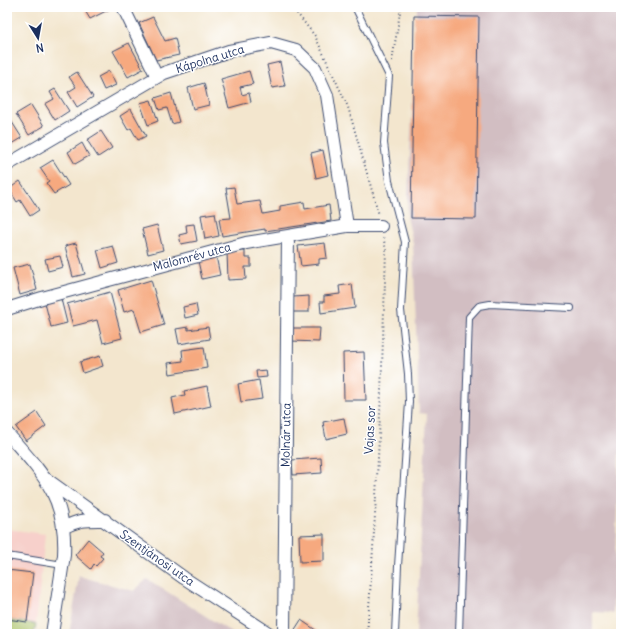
<svg xmlns="http://www.w3.org/2000/svg" width="628" height="641" font-family="Delius,sans-serif">
  <style>
    .built { fill: #f7d0cb }
    .industrial { fill: #d2bec2 }
    .green { fill: #a8bf64; stroke: #627761 }
    .building { fill: #f6a97f }
    .lines { fill: none; stroke-linecap: round; stroke-linejoin: round }
    .service-casing { stroke: #3b4a6f; stroke-width: 8 }
    .minor-casing { stroke: #3b4a6f; stroke-width: 14 }
    .path { stroke: #3b4a6f; stroke-width: 2; stroke-dasharray: 1 3; stroke-linecap: butt }
    .service { stroke: #fff; stroke-width: 6 }
    .minor { stroke: #fff; stroke-width: 12 }
    .labels { text-anchor: middle; stroke-width: 3; stroke-linejoin: round; paint-order: stroke }
    .street-label { font-size: 12px; fill: #1b2f5e; stroke: #fff }
  </style>
  <rect width="100%" height="100%" fill="#fff"/>
  <filter id="ink" filterUnits="userSpaceOnUse"><feTurbulence type="fractalNoise" baseFrequency=".025" numOctaves="2"/><feDisplacementMap in="SourceGraphic" scale="8" xChannelSelector="R" yChannelSelector="G"/><feConvolveMatrix kernelMatrix="1 2 1 2 8 2 1 2 1" color-interpolation-filters="sRGB"/></filter>
  <filter id="wash" filterUnits="userSpaceOnUse"><feTurbulence type="fractalNoise" baseFrequency=".012" numOctaves="4" result="noise"/><feDisplacementMap in="SourceGraphic" scale="16" xChannelSelector="R" yChannelSelector="G"/><feGaussianBlur stdDeviation="0.9" result="paint"/><feColorMatrix in="noise" values="0 0 0 0 0 0 0 0 0 0 0 0 0 0 0 0 0 1.4 0 .05"/><feComposite in="paint" operator="in"/></filter>
  <g filter="url(#wash)">
    <rect width="100%" height="100%" fill="#f3e6ce"/>
    <path class="built" d="M 7,529 L 45,534 L 36,624 L 7,620 Z"/>
    <path class="industrial" d="M 417,7 L 621,7 L 621,454 L 619,454 L 613,613 L 593,612 L 593,634 L 416,634 L 427,414 L 419,413 L 413,243 L 407,217 Z
      M 79,576 L 134,591 L 147,579 L 234,634 L 69,634 Z"/>
    <path class="green" d="M 7,620 L 36,624 L 34,634 L 7,634 Z"/>
    <g id="blocks">
      <path class="building" d="M 87,7 L 109,7 L 110,9 L 90,19 L 84,9 Z
        M 414,16 L 479,17 L 476,219 L 411,218 Z
        M 153,17 L 165,41 L 175,38 L 179,55 L 156,60 L 139,23 Z
        M 129,43 L 143,69 L 128,77 L 113,51 Z
        M 280,62 L 285,86 L 272,88 L 267,65 Z
        M 109,71 L 116,85 L 104,90 L 98,77 Z
        M 249,71 L 253,84 L 240,87 L 242,95 L 249,93 L 251,102 L 229,108 L 221,79 Z
        M 77,72 L 93,97 L 77,107 L 68,92 L 76,87 L 69,77 Z
        M 204,83 L 209,105 L 193,109 L 188,88 Z
        M 55,89 L 69,111 L 55,120 L 45,104 L 54,99 L 50,92 Z
        M 171,93 L 179,122 L 172,124 L 167,108 L 159,110 L 155,98 Z
        M 151,100 L 158,121 L 148,125 L 140,103 Z
        M 31,105 L 44,126 L 29,135 L 16,114 Z
        M 131,109 L 146,136 L 138,140 L 131,128 L 128,130 L 120,116 Z
        M 10,119 L 22,138 L 7,147 L 7,121 Z
        M 101,131 L 112,148 L 98,157 L 87,140 Z
        M 82,143 L 89,156 L 75,164 L 68,152 Z
        M 323,150 L 328,175 L 316,178 L 311,153 Z
        M 53,160 L 69,185 L 54,194 L 46,183 L 49,181 L 40,168 Z
        M 20,181 L 39,210 L 30,216 L 20,200 L 17,202 L 9,189 Z
        M 234,187 L 237,204 L 260,201 L 263,214 L 280,211 L 280,206 L 304,202 L 305,209 L 329,205 L 331,221 L 265,231 L 265,229 L 222,236 L 219,219 L 231,218 L 226,188 Z
        M 215,213 L 219,236 L 205,239 L 201,215 Z
        M 194,224 L 197,241 L 181,244 L 179,235 L 187,233 L 186,225 Z
        M 157,225 L 163,250 L 148,254 L 142,229 Z
        M 76,243 L 85,274 L 73,277 L 65,246 Z
        M 325,243 L 327,258 L 319,259 L 319,264 L 301,266 L 298,246 Z
        M 113,246 L 118,263 L 102,268 L 97,250 Z
        M 245,251 L 245,258 L 251,258 L 251,267 L 245,267 L 246,279 L 228,280 L 227,252 Z
        M 60,256 L 63,267 L 48,271 L 45,259 Z
        M 216,256 L 220,275 L 202,279 L 198,261 Z
        M 30,264 L 37,290 L 20,295 L 13,268 Z
        M 151,280 L 164,325 L 141,332 L 134,309 L 124,312 L 118,290 Z
        M 352,284 L 355,308 L 321,313 L 320,302 L 324,302 L 324,296 L 340,294 L 339,286 Z
        M 110,292 L 122,338 L 103,343 L 97,320 L 73,326 L 67,304 Z
        M 309,296 L 309,312 L 293,312 L 293,297 Z
        M 61,299 L 67,323 L 51,327 L 45,303 Z
        M 196,304 L 198,315 L 185,318 L 183,307 Z
        M 188,327 L 188,330 L 208,327 L 210,339 L 179,344 L 176,329 Z
        M 291,328 L 320,328 L 319,342 L 291,341 Z
        M 204,347 L 207,368 L 170,374 L 168,363 L 183,361 L 182,350 Z
        M 364,352 L 366,400 L 344,400 L 343,353 Z
        M 100,356 L 103,366 L 83,373 L 80,362 Z
        M 266,370 L 267,377 L 257,378 L 256,371 Z
        M 259,380 L 262,399 L 241,402 L 238,384 Z
        M 207,386 L 211,406 L 175,414 L 172,398 L 185,395 L 184,391 Z
        M 37,412 L 46,426 L 26,441 L 16,427 Z
        M 344,418 L 347,434 L 326,439 L 323,422 Z
        M 321,458 L 322,473 L 293,475 L 292,460 Z
        M 324,534 L 324,561 L 300,562 L 299,535 Z
        M 88,539 L 103,552 L 100,556 L 103,558 L 96,566 L 94,564 L 91,569 L 75,555 Z
        M 7,570 L 33,573 L 27,622 L 7,619 Z
        M 301,620 L 320,633 L 319,634 L 292,634 Z"/>
    </g>
  </g>
  <g filter="url(#ink)">
    <use href="#blocks" fill-opacity="0" stroke="#3b4a6f" stroke-width="1"/>
    <g class="lines">
      <defs>
        <path id="service" d="M 355,7 L 389,76 L 384,143 L 389,181 L 405,242 L 401,310 L 408,374 L 409,402 L 398,566 L 395,634
          M 7,556 L 63,565
          M 459,634 L 469,317 L 479,306 L 490,304 L 571,308"/>
        <path id="minor" d="M 123,7 L 157,77
          M 7,165 L 164,73 L 229,51 L 271,43 L 296,50 L 315,68 L 327,95 L 347,226
          M 7,309 L 42,298 L 246,243 L 347,226 L 381,226
          M 7,433 C 43,474 67,497 64,555 L 52,634
          M 46,479 L 184,578 L 270,634
          M 63,528 C 80,519 87,520 105,520
          M 284,634 L 288,236"/>
      </defs>
      <use href="#service" class="service-casing"/>
      <use href="#minor" class="minor-casing"/>
      <path class="path" d="M 292,7 L 315,36 L 348,107 L 379,215
        M 392,61 L 401,7
        M 367,634 C 377,506 382,378 386,250 L 383,236"/>
      <use href="#service" class="service"/>
      <use href="#minor" class="minor"/>
    </g>
  </g>
  <g class="labels">
    <g class="street-label">
      <text transform="translate(210 59) rotate(-17)" y="4">Kápolna utca</text>
      <text transform="translate(192 257) rotate(-15)" y="4">Malomrév utca</text>
      <text transform="translate(370 430) rotate(-87)" y="4">Vajas sor</text>
      <text transform="translate(286 435) rotate(-89)" y="4">Molnár utca</text>
      <text transform="translate(157 558) rotate(35)" y="4">Szentjánosi utca</text>
    </g>
  </g>
  <rect width="628" height="641" fill="none" stroke="#fff" stroke-width="24"/>
  <g transform="translate(38 38) rotate(169)" stroke="#ffffff" stroke-width="3" paint-order="stroke">
  <path d="M0-3L7 15L0 10L-7 15Z" fill="#1b2f5e"/>
  <text y="-6" font-size="11" font-weight="bold" text-anchor="middle" fill="#1b2f5e">N</text>
  </g>
</svg>
